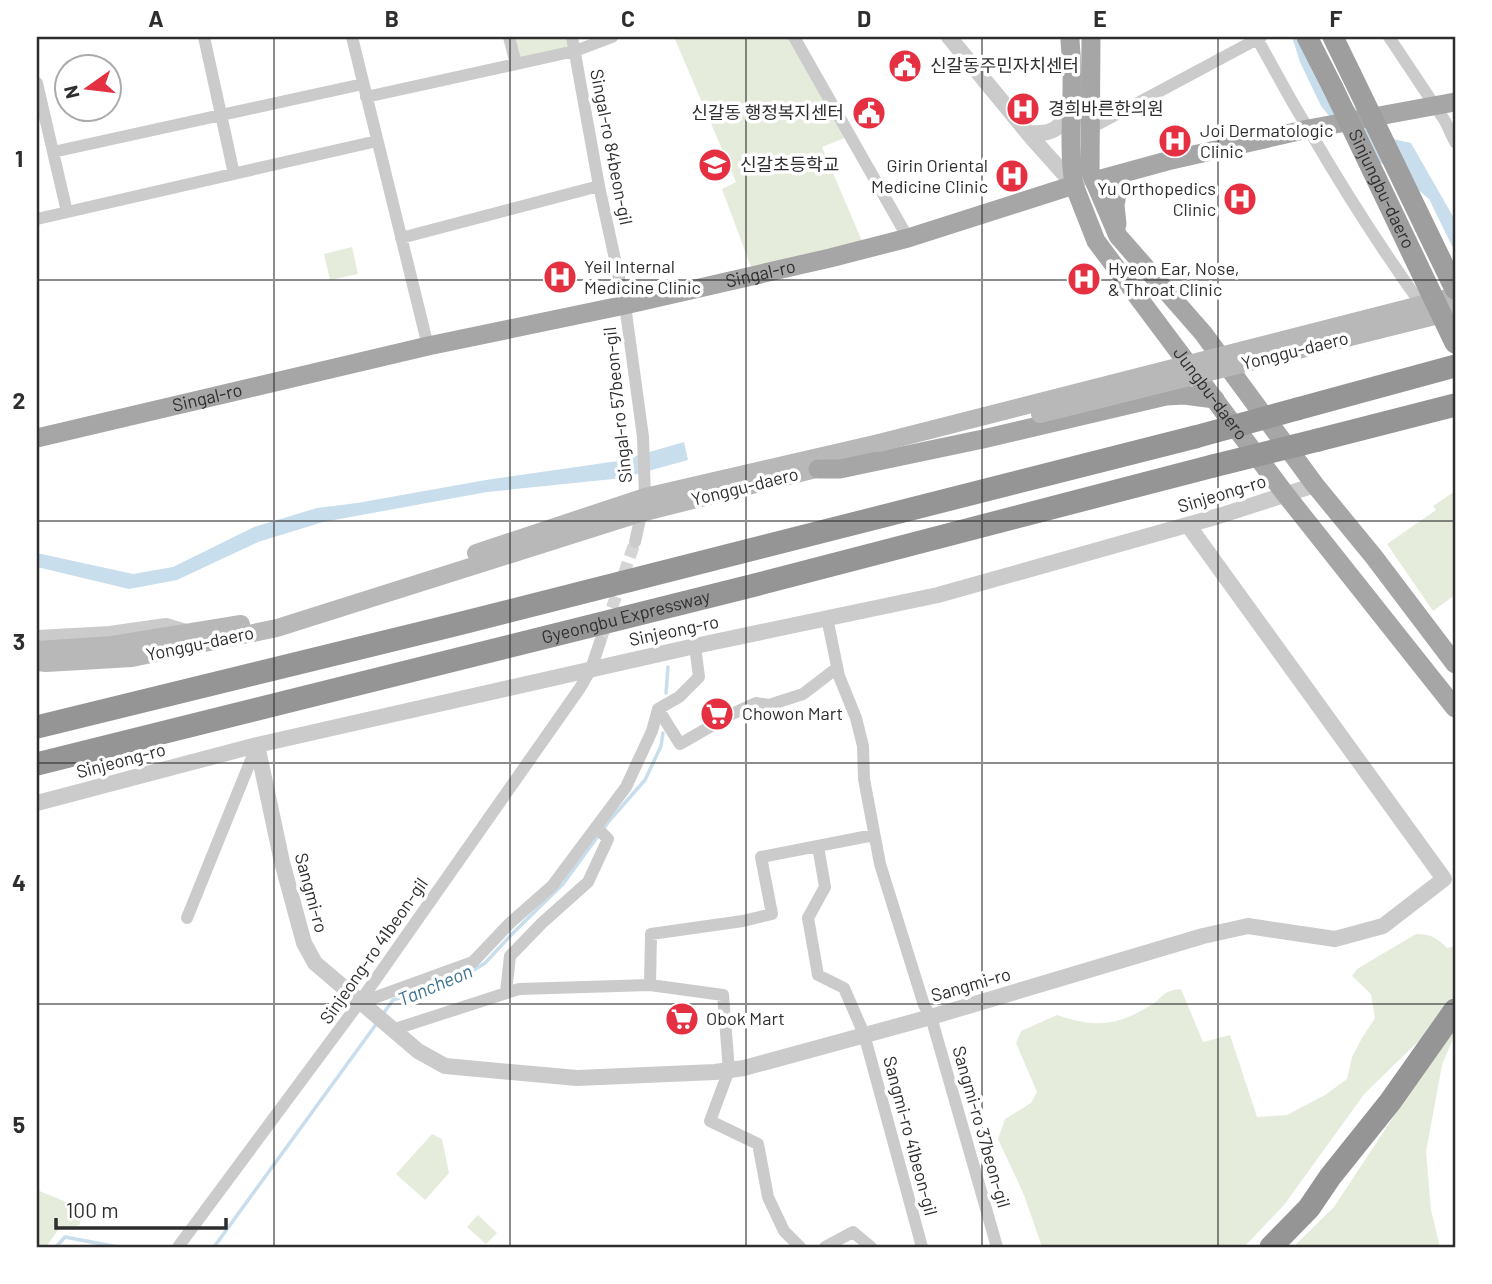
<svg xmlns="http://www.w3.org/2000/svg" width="1492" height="1284" font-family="Barlow,'Noto Sans KR',sans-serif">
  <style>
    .green { fill: #e5ecdc }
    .water { fill: #c8deec }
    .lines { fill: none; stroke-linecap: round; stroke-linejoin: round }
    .stream { stroke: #c8deec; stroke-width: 3.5 }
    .minor-tunnel { stroke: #d5d5d5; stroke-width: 12; stroke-dasharray: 12 6; stroke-linecap: butt }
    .minor { stroke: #cbcbcb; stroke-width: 12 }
    .tertiary { stroke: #cbcbcb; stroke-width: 16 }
    .secondary { stroke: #b8b8b8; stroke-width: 18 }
    .primary { stroke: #a6a6a6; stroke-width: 19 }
    .trunk { stroke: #9e9e9e; stroke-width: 21 }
    .motorway { stroke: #959595; stroke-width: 23 }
    .secondary-bridge { stroke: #b8b8b8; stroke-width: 18 }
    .trunk-bridge { stroke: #9e9e9e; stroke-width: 21 }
    .motorway-bridge { stroke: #959595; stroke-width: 23 }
    .grid { fill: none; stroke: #2e2e2e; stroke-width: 2; stroke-opacity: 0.55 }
    .labels { text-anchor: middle; stroke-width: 7; stroke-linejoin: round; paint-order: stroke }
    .poi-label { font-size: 18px; fill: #2e2e2e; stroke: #fff; text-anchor: start }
    .street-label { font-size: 18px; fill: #2e2e2e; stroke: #fff }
    .water-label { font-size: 19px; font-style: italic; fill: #3c7290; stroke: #fff }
    .neatline { fill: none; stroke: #2e2e2e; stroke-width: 2.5 }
    .grid-label { font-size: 23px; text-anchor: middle; font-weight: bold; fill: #2e2e2e }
  </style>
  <rect width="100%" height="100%" fill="#fff"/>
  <path class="green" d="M 513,37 L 567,37 L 570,49 L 519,60 Z
    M 674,37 L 788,37 L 845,138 L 822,147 L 862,241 L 751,267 L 722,189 L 736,182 Z
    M 352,247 L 358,274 L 330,280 L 324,254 Z
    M 1455,491 L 1455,595 L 1433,611 L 1387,544 L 1436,510 L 1433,506 Z
    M 1416,934 C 1431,934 1437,938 1447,948 L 1455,946 L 1455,995 L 1453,999 L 1424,1036 L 1365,1093 L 1284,1205 L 1244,1247 L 1042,1247 L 1024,1195 L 998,1139 L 1005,1119 L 1031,1103 L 1037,1092 L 1016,1043 L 1021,1031 L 1057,1015 C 1092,1027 1115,1027 1148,1007 C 1164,998 1160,991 1181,989 L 1203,1042 L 1230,1035 L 1257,1117 L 1287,1115 L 1325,1095 L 1347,1079 L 1352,1057 L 1362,1038 L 1375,1018 L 1371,994 L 1352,976 L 1357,969 Z
    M 1455,1029 L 1455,1034 L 1442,1065 L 1426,1152 L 1431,1210 L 1440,1247 L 1293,1247 L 1334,1207 L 1419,1078 Z
    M 432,1134 L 442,1139 L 449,1173 L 425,1200 L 396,1174 Z
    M 37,1190 C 53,1197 69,1202 85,1211 L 79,1225 L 58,1230 L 46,1247 L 37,1247 Z
    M 478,1215 L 497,1233 L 486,1244 L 467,1227 Z"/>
  <path class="water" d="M 1292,37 L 1308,37 L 1347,104 L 1364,111 L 1379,136 L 1411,143 L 1455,220 L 1455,252 L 1429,199 L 1390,166 L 1360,157 L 1345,135 L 1321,106 L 1300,62 Z
    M 684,442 L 688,460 L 623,478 L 487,492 L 323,522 L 258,542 L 177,580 L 129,589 L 37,567 L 37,553 L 133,574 L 173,567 L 254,527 L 317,508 L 357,503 L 486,480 L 618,461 Z"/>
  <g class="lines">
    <path class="stream" d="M 666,693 L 668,667
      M 383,1014 L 393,1000 L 446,984 L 468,974 L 485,963 L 513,933 L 563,884 L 609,821 L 645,780 L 661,746 L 663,733
      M 56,1247 L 65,1237 L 118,1247
      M 214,1247 L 377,1023"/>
    <path class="minor-tunnel" d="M 600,642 L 635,542"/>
    <path class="minor" d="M 204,37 L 234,174
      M 352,37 L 428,346
      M 509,37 L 516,64
      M 572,37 L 599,186 L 625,305 L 643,437 L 645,497 L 635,542
      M 794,37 L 908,238
      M 1256,37 C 1274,68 1290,100 1309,130 C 1345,192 1384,253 1426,311
      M 1389,37 L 1445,121 L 1455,142
      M 37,83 L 67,212
      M 366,97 L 575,51 L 612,37
      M 1089,129 L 1261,37
      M 53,152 L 363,84
      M 37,219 L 377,141
      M 401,238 L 599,186
      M 827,618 L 839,676 L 856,718 L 863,746 L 864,779 L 880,864 L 924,1005 L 931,1017 L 997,1247
      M 658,709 L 680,744 L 732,714 L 756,703 L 769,705 L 803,694 L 837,668
      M 818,846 L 825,887 L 808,918 L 818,975 L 844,988 L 864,1034 L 922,1247
      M 187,918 L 257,745
      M 650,985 L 651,934 L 743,921 L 772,914 L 761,857 L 874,835
      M 506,992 L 510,956 L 542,923 L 588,882 L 608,839 L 596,827
      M 360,1003 L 473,962 L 510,923 L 552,886 L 626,787 L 652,731 L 658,709 L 679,697 L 699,677 L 695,646
      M 392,1030 L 519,989 L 650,985 L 723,995 L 729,1070 L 710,1121 L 758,1144 L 768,1197 L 784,1231 L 800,1247
      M 178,1247 L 359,1003 L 580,688 L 591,669 L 600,642
      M 825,1247 L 853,1232 L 871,1247"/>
    <path class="tertiary" d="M 949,37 L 1032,138 L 1074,185 L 1077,184
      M 1028,133 C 1054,135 1063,128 1070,104
      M 37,638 L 110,634 L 166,626 L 189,633
      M 257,745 L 282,862 L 304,943 L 315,963 L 418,1051 L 445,1066 L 577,1078 L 715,1072 L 744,1068 L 931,1017 L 1203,936 L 1248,926 L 1335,939 L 1383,926 L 1444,879 L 1188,525
      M 37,803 L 257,745 L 695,646 L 938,595 L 1219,516 L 1315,485"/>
    <path class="secondary" d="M 476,553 L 645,497 L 879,443
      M 37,650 L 112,645 L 241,624
      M 37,662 L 46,663 L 132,658 L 277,628 L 641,513 L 832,465"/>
    <g class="primary">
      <path id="s1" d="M 1070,37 C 1070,48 1072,59 1072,70 C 1073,108 1068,146 1074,185 L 1096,241 L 1286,495 L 1455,708"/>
      <path d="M 1091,37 L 1090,171 L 1118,236 L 1203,333 L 1315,485 L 1374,557 L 1455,664"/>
      <path d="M 1094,181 L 1167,161 L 1308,129 L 1455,102"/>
      <path d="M 1117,224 L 1115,205 L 1121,174"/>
      <path id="s2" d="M 37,438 L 428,346 L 625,305 L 830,258 L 908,238 L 1074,185"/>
      <path d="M 818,469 L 840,469 L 983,439 L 1166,396 L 1184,395 L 1215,399"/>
    </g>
    <path class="trunk" d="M 1307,37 L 1333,88
      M 1333,37 L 1351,74"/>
    <g class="motorway">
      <path d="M 1297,409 L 1455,366"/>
      <path d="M 1318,440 L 1455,405"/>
      <path d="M 37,727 L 458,624 L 1195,437"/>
      <path id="s3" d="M 37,764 L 755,585 L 1213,466"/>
      <path d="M 1271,1247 L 1309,1208 L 1330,1177 L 1390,1102 L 1455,1010"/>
    </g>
    <path class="secondary-bridge" d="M 1040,414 L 1455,311
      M 879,443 L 1455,296"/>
    <g class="trunk-bridge">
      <path d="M 1351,74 L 1455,289"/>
      <path id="s4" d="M 1333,88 L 1455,343"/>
    </g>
    <path class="motorway-bridge" d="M 1195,437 L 1297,409
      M 1213,466 L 1318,440"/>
  </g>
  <path class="grid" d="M 274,37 L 274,1247M 510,37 L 510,1247M 746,37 L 746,1247M 982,37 L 982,1247M 1218,37 L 1218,1247M 37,280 L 1455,280M 37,521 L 1455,521M 37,763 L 1455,763M 37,1004 L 1455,1004"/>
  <defs>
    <symbol id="civic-disc" viewBox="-11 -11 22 22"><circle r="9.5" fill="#e53042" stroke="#fff"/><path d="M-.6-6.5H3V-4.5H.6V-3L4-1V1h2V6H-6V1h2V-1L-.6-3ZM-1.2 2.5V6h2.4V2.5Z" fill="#fff"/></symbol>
    <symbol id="hospital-disc" viewBox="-11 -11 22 22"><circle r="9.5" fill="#e53042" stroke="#fff"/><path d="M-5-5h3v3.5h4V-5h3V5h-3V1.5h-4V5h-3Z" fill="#fff"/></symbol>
    <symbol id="school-disc" viewBox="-11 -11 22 22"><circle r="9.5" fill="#e53042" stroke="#fff"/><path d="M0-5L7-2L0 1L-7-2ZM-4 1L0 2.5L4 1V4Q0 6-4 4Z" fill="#fff"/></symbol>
    <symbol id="supermarket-disc" viewBox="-11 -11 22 22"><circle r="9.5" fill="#e53042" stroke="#fff"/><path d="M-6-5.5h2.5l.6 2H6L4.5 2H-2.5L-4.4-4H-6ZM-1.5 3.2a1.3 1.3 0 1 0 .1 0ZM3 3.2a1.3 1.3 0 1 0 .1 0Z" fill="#fff"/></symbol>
  </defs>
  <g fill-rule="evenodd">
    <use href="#civic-disc" x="886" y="47" width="38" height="38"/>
    <use href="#hospital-disc" x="1004" y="90" width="38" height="38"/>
    <use href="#civic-disc" x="850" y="94" width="38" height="38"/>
    <use href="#hospital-disc" x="1156" y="122" width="38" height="38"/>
    <use href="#school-disc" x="696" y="146" width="38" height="38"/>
    <use href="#hospital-disc" x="993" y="157" width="38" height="38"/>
    <use href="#hospital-disc" x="1221" y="180" width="38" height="38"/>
    <use href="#hospital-disc" x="541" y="258" width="38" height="38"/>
    <use href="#hospital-disc" x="1065" y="260" width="38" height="38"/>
    <use href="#supermarket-disc" x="698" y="695" width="38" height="38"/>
    <use href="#supermarket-disc" x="663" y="1000" width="38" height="38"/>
  </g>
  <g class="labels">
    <g class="poi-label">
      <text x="930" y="72">신갈동주민자치센터</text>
      <text x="1048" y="115">경희바른한의원</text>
      <text x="844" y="119" text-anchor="end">신갈동 행정복지센터</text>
      <text x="1200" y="137">Joi Dermatologic<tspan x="1200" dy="21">Clinic</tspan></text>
      <text x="740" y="171">신갈초등학교</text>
      <text x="988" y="172" text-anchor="end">Girin Oriental<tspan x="988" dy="21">Medicine Clinic</tspan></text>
      <text x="1216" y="195" text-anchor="end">Yu Orthopedics<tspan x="1216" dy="21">Clinic</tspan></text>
      <text x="584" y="273">Yeil Internal<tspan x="584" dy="21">Medicine Clinic</tspan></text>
      <text x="1108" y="275">Hyeon Ear, Nose,<tspan x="1108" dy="21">&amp; Throat Clinic</tspan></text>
      <text x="742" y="720">Chowon Mart</text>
      <text x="706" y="1025">Obok Mart</text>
    </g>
    <g class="street-label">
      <text transform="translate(611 147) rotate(79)" y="6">Singal-ro 84beon-gil</text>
      <text dy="6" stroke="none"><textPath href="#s4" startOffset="112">Sinjungbu-daero</textPath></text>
      <text dy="6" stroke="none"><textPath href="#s2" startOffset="742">Singal-ro</textPath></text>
      <text transform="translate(1295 351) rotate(-14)" y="6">Yonggu-daero</text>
      <text dy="6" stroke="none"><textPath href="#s1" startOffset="399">Jungbu-daero</textPath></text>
      <text dy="6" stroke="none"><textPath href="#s2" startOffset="175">Singal-ro</textPath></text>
      <text transform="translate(618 405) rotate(-96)" y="6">Singal-ro 57beon-gil</text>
      <text transform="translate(745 487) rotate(-14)" y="6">Yonggu-daero</text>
      <text transform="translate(1222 494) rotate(-17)" y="6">Sinjeong-ro</text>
      <text dy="6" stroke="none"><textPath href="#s3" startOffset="607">Gyeongbu Expressway</textPath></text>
      <text transform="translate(674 631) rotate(-12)" y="6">Sinjeong-ro</text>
      <text transform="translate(200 644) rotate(-12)" y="6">Yonggu-daero</text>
      <text transform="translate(121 761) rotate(-15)" y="6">Sinjeong-ro</text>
      <text transform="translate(311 893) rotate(75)" y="6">Sangmi-ro</text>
      <text transform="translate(374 951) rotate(-55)" y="6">Sinjeong-ro 41beon-gil</text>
      <text transform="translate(971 985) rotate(-16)" y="6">Sangmi-ro</text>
      <text transform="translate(981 1127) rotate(74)" y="6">Sangmi-ro 37beon-gil</text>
      <text transform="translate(910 1136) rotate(75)" y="6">Sangmi-ro 41beon-gil</text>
    </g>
    <g class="water-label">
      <text transform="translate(435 985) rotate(-23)" y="7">Tancheon</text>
    </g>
  </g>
  <rect width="1492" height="1284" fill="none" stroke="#ffffff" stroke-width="77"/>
  <g transform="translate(88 88) rotate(256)"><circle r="33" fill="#ffffff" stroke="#ababab" stroke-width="2"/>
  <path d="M0-5L12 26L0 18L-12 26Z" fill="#e53042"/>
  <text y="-10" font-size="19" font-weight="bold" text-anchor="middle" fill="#2e2e2e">N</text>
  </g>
  <path d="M56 1218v10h170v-10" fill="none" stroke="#2e2e2e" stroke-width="3.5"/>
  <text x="66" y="1218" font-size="21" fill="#2e2e2e" stroke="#ffffff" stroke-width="5" paint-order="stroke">100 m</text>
  <rect x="38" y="38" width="1416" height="1208" class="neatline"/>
  <g class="grid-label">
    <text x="156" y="27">A</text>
    <text x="392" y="27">B</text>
    <text x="628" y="27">C</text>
    <text x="864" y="27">D</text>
    <text x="1100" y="27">E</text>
    <text x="1336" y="27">F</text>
    <text x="19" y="167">1</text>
    <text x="19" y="409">2</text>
    <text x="19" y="650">3</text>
    <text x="19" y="891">4</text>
    <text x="19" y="1133">5</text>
  </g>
</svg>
